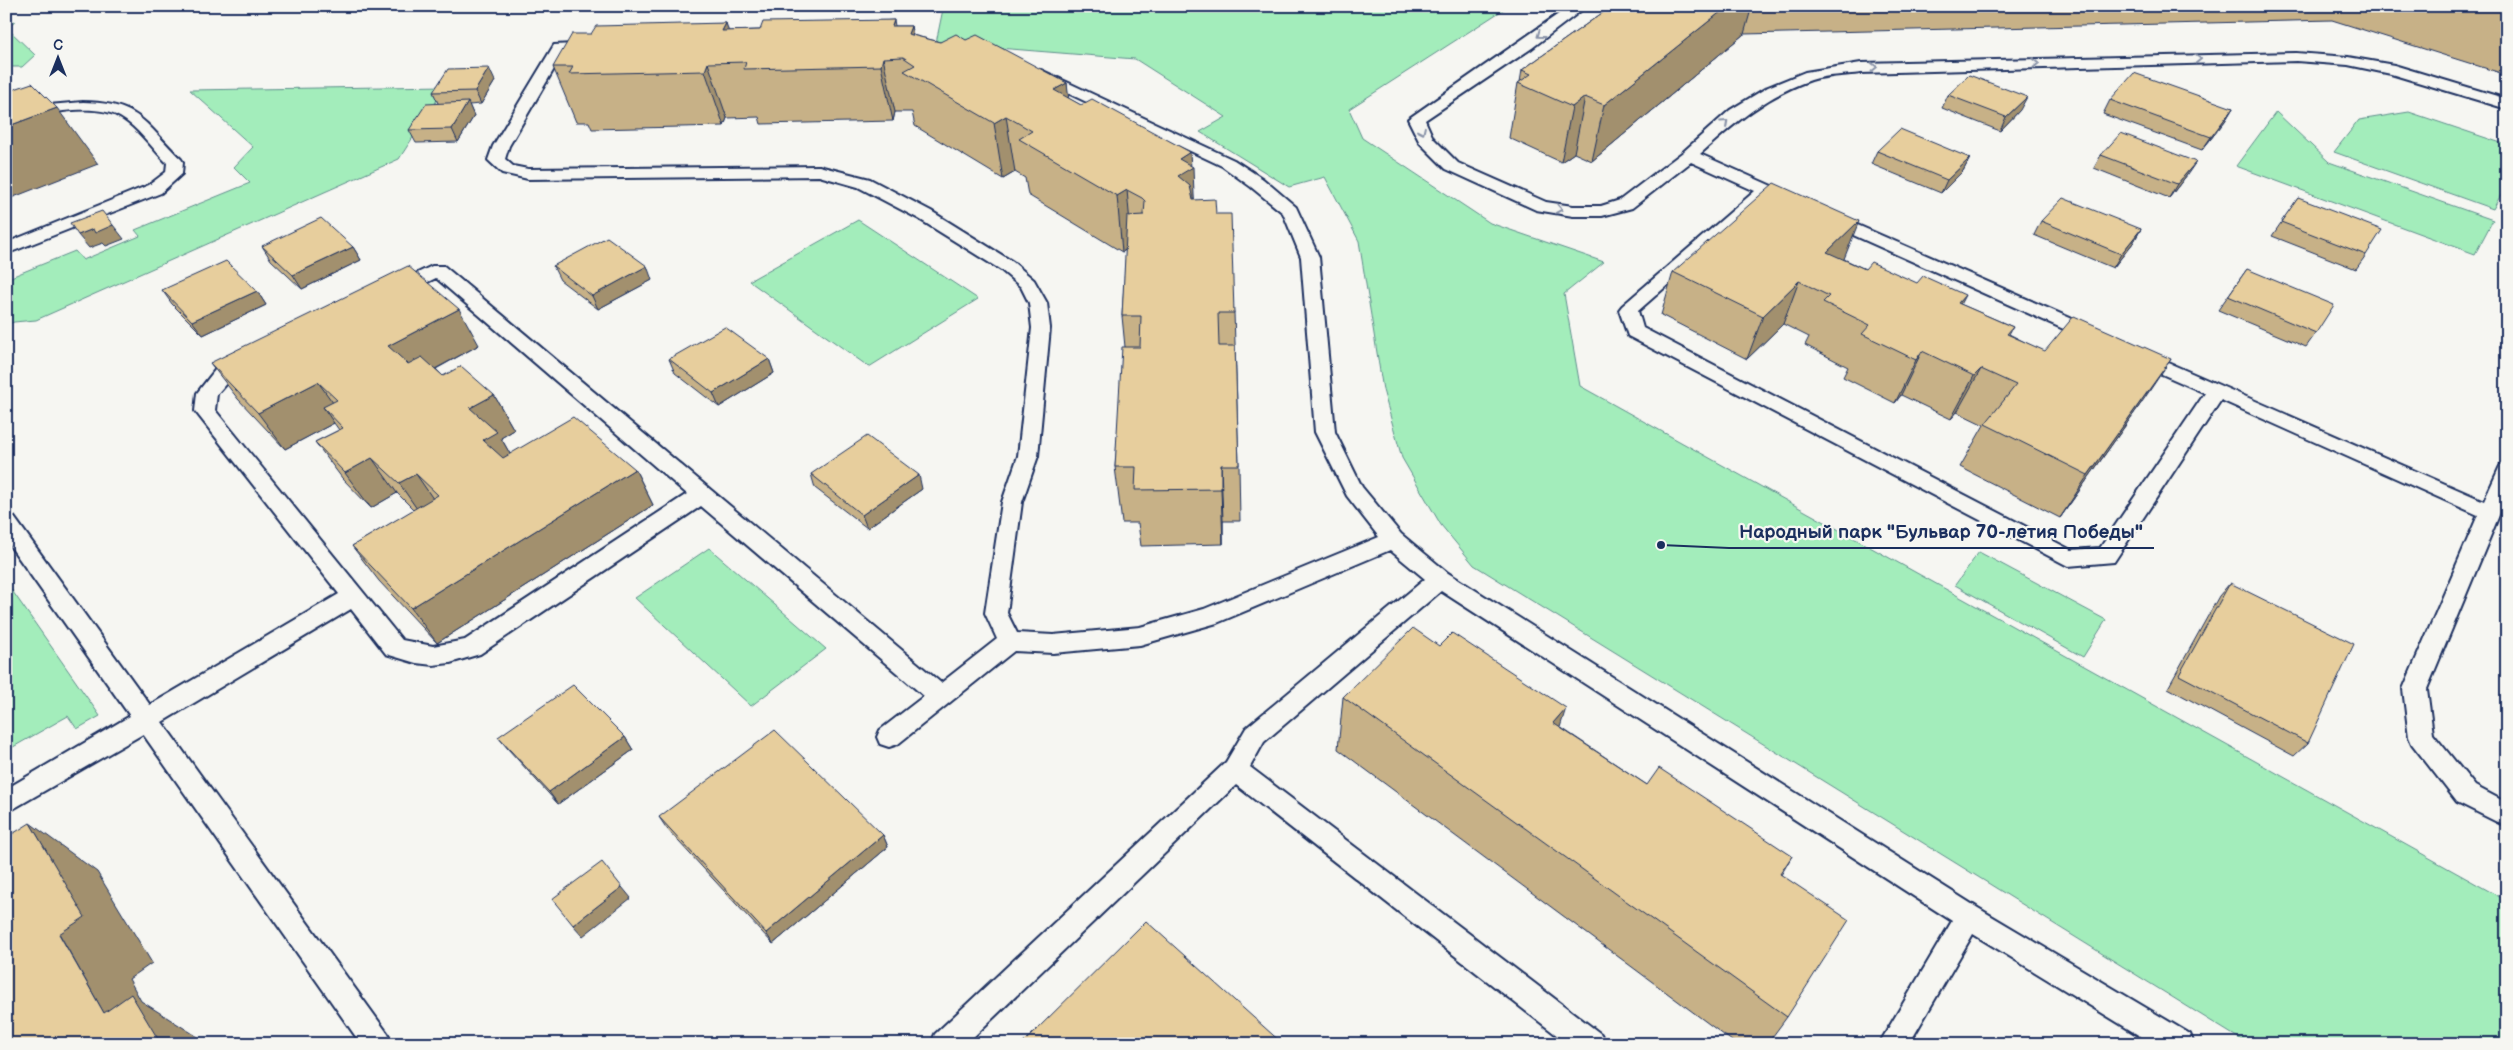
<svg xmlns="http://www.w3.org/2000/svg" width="2513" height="1050" font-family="'Balsamiq Sans',sans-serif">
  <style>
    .green { fill: #a3edbb; stroke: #5f8e8c }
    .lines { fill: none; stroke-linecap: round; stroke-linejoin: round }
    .service-casing { stroke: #1b2f5e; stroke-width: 4 }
    .service { fill: #f6f6f2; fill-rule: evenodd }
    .wall { fill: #c7b187; stroke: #1b2f5e }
    .shaded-wall { fill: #a2906e; stroke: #1b2f5e }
    .building { fill: #e7ce9d; stroke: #1b2f5e }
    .oneway { stroke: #8892a8 }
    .leader { fill: none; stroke: #1b2f5e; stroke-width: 2 }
    .callout-dot { fill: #1b2f5e; stroke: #f6f6f2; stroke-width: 2 }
    .callout-label { font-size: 19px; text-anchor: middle; font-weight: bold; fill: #1b2f5e; stroke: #f6f6f2; stroke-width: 4.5; stroke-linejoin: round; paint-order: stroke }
  </style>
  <rect width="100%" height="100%" fill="#f6f6f2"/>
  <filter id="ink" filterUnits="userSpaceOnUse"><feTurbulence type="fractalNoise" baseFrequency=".02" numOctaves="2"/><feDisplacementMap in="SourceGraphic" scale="10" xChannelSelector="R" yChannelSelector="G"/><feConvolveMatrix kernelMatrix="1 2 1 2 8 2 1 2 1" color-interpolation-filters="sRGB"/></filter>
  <g filter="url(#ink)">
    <path class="green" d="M 1096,6 L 1509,6 L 1349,109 L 1362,138 L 1490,223 L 1604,262 L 1564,294 L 1580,386 L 2507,901 L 2507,1044 L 2248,1044 L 1474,565 L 1441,525 L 1402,458 L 1383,390 L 1359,241 L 1325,177 L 1289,187 L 1200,132 L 1226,117 L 1135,59 L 936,43 L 943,9 Z
      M 6,18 L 15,22 L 7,28 L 35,55 L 22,67 L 6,67 Z
      M 446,86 L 399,159 L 36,320 L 14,322 L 6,325 L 6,279 L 75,251 L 83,260 L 140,236 L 135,230 L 250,183 L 234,167 L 253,147 L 190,90 Z
      M 2276,112 L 2329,162 L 2493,220 L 2475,254 L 2236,166 Z
      M 2409,112 L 2507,145 L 2507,184 L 2493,209 L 2334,152 L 2359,120 Z
      M 858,220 L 978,299 L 869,367 L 749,281 Z
      M 709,548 L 826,649 L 751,706 L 635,598 Z
      M 1979,552 L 2106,620 L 2083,657 L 1955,585 Z
      M 6,582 L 100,716 L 77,729 L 68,716 L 6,751 Z"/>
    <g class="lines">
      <defs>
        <path id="service" d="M 1570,6 L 1587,6 L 1532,48 L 1425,120 L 1433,138 L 1458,163 L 1546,202 L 1573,206 L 1601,206 L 1620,200 L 1683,152 L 1730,110 L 1768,87 L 1805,72 L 1861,63 L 2296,53 L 2348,57 L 2394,65 L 2507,99 L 2507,109 L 2391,74 L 2348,65 L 2296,61 L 1861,73 C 1845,75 1827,75 1811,80 C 1767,95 1734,123 1700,154 L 1783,191 L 1785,195 L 1783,199 L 1777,200 L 1768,197 L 1638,311 L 1643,328 L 2071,550 L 2100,548 L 2205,393 L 2132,361 L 2130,356 L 2132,351 L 2139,350 L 2484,501 L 2500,466 L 2507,464 L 2507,496 L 2427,689 L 2433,734 L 2475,786 L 2507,803 L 2507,827 L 2457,802 L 2412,744 L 2409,737 L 2403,689 L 2478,515 L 2221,400 L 2114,562 L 2068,566 L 1628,336 L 1619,310 L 1622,306 L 1755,191 L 1691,162 L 1632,208 L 1602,216 L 1573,216 L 1536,210 L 1446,169 L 1420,143 L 1408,119 Z
          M 593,43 L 598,44 L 600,47 L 598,50 L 564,52 L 509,146 L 505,159 L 513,166 L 528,169 L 819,166 L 870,179 L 931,211 L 1013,262 L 1034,280 L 1047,303 L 1050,328 L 1038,456 L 1022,502 L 1007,613 L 1017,633 L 1053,635 L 1140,627 L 1204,609 L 1379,537 L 1347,496 L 1315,432 L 1301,257 L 1283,213 L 1251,187 L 1222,166 L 1036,78 L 1033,75 L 1041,70 L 1234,160 L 1263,179 L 1296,207 L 1319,257 L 1335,432 L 1362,487 L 1401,534 L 1448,573 L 1978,908 L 2190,1034 L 2194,1044 L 2153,1044 L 1973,934 L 1909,1044 L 1879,1044 L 1952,921 L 1441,591 L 1264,742 L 1250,767 L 1601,1034 L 1605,1044 L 1568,1044 L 1236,785 L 966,1044 L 931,1044 L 935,1034 L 1226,762 L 1246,728 L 1425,579 L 1390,550 L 1217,623 L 1140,645 L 1053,653 L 1014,651 L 898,744 L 889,747 L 880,744 L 877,737 L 880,730 L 924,696 L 701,506 L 480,654 L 450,663 L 433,665 L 416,663 L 386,654 L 351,609 L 162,722 L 388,1034 L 392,1044 L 361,1044 L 143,734 L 6,813 L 6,789 L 130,716 L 6,540 L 6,515 L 14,517 L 150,705 L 339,594 L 195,411 L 197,393 L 215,370 L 432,266 L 444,266 L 941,683 L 997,639 L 985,613 L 1002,502 L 1018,456 L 1032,328 L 1029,303 L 1021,287 L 1001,270 L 919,219 L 858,187 L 819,176 L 528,179 L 502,173 L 488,160 L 493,146 L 554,45 ZM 436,278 L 687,494 L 465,640 L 433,646 L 402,640 L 215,410 L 217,394 L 229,380 Z
          M 83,102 C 140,103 144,123 181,159 L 183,162 L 182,174 L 161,193 L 6,254 L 6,243 L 149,185 L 166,172 L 167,163 C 152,148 138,127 120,117 C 93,101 35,115 6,123 L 6,113 L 49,105 Z
          M 1830,213 L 2100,331 L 2102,335 L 2100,339 L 2093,341 L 2086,339 L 1824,222 L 1821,218 L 1824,214 Z"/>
      </defs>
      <use href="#service" class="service-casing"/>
      <use href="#service" class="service"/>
    </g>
    <path class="wall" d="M 1612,6 L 2507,6 L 2507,75 L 2332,20 L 1744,34 L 1592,161 L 1574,153 L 1561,162 L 1509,138 L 1518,83 L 1520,82 L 1522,70 Z
      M 894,20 L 895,26 L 911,26 L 912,35 L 940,42 L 966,40 L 1067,83 L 1068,98 L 1191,166 L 1194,200 L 1216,214 L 1234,313 L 1239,465 L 1240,521 L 1223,521 L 1223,544 L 1141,546 L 1138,523 L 1122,523 L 1115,467 L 1125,347 L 1122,316 L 1126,250 L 1122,252 L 1028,195 L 1025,178 L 1015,172 L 1003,179 L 915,126 L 912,112 L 895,112 L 893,121 L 761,124 L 759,117 L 727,118 L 724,126 L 592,129 L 589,122 L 576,122 L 553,67 L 591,34 L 726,23 L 728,31 L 760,30 Z
      M 495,81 L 481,104 L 469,105 L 474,116 L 458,142 L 416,143 L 409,130 L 438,103 L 433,92 Z
      M 1948,95 L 2020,110 L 2000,131 L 1942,108 Z
      M 2110,100 L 2233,108 L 2225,121 L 2202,150 L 2103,114 Z
      M 1877,151 L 1970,158 L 1963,171 L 1941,193 L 1871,164 Z
      M 2101,155 L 2187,175 L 2169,198 L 2094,168 Z
      M 2298,198 L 2366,255 L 2356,269 L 2272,236 Z
      M 2041,221 L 2141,229 L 2133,243 L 2113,268 L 2034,235 Z
      M 262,246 L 353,247 L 361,260 L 302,289 L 271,260 Z
      M 1844,259 L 1865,269 L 1960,304 L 2013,327 L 2009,334 L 2142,402 L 2060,518 L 1960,467 L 1984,425 L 1957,412 L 1951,419 L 1901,395 L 1895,403 L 1843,377 L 1848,367 L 1805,345 L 1809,337 L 1783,324 L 1747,359 L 1661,315 L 1673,272 Z
      M 553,266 L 652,280 L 598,309 L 560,280 Z
      M 2247,269 L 2316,333 L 2306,347 L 2218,310 Z
      M 162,290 L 257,291 L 266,305 L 203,335 L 172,304 Z
      M 479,345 L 436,369 L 443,376 L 494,395 L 514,430 L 501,438 L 510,454 L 635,469 L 653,505 L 437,643 L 379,581 L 352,546 L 414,510 L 397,493 L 371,508 L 342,478 L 315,442 L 339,430 L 334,423 L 285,449 L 238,399 L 210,363 Z
      M 669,359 L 769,359 L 774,373 L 719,407 L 675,373 Z
      M 811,474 L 922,489 L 867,528 L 815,488 Z
      M 2230,583 L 2308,743 L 2294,756 L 2168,688 L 2219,596 Z
      M 1343,697 L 1560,727 L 1647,785 L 1792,856 L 1781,875 L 1787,1017 L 1767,1044 L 1736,1044 L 1338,749 Z
      M 498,737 L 625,737 L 633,750 L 558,804 L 508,749 Z
      M 659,817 L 883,835 L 888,847 L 773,944 L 667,829 Z"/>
    <path class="shaded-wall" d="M 1728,6 L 1752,6 L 1744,34 L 1592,161 L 1604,105 Z
      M 726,23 L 738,62 L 722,31 Z
      M 911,26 L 922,80 L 908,34 Z
      M 883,58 L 895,112 L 893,121 L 881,66 Z
      M 708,63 L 727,118 L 724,126 L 705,71 Z
      M 489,68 L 495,81 L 481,104 L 475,91 Z
      M 1067,83 L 1073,139 L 1054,90 Z
      M 1585,97 L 1574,153 L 1561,162 L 1572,107 Z
      M 2027,97 L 2020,110 L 2000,131 L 2006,117 Z
      M 468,102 L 474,116 L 458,142 L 452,129 Z
      M 57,108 L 98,164 L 6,200 L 6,127 Z
      M 2233,108 L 2225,121 L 2202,150 L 2211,137 Z
      M 1006,116 L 1015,172 L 1003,179 L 994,123 Z
      M 1190,152 L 1191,168 L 1193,167 L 1195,223 L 1178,176 L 1179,159 Z
      M 1970,158 L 1963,171 L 1941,193 L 1947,180 Z
      M 2196,162 L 2187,175 L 2169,198 L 2177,184 Z
      M 1127,190 L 1132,246 L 1122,252 L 1117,196 Z
      M 1859,221 L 1842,264 L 1827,252 Z
      M 113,225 L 124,239 L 106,246 L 103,243 L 89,248 L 78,235 L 93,229 Z
      M 2141,229 L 2133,243 L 2113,268 L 2121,254 Z
      M 353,247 L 361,260 L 302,289 L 293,275 Z
      M 647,266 L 652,280 L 598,309 L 592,296 Z
      M 1799,281 L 1783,324 L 1747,359 L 1763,316 Z
      M 257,291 L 266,305 L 203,335 L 192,321 Z
      M 1965,295 L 1943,338 L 1958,303 Z
      M 459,309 L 479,345 L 411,382 L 388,346 Z
      M 1922,351 L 1901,395 L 1895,403 L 1916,360 Z
      M 769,359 L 774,373 L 719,407 L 713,393 Z
      M 2171,359 L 2142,402 L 2060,518 L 2088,475 Z
      M 1981,369 L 1957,412 L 1951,419 L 1974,376 Z
      M 318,382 L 344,418 L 323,407 L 334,423 L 285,449 L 258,413 Z
      M 494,395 L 514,430 L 501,438 L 518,468 L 505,475 L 483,440 L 470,408 Z
      M 372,458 L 397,493 L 371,508 L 345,473 Z
      M 1221,465 L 1223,521 L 1223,544 L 1221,489 Z
      M 635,469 L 653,505 L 437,643 L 411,608 Z
      M 416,474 L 440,509 L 424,519 L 399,483 Z
      M 919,475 L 922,489 L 867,528 L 862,515 Z
      M 1566,708 L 1550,760 L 1553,723 Z
      M 625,737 L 633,750 L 558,804 L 549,792 Z
      M 30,823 L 97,872 L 152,963 L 129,979 L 141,1001 L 198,1037 L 202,1044 L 155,1044 L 104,1013 L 6,839 L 6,827 L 51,859 Z
      M 883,835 L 888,847 L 773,944 L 766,933 Z
      M 622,887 L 631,898 L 583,936 L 573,925 Z"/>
    <path class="building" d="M 1612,6 L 1728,6 L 1604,105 L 1585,97 L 1572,107 L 1518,83 L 1531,74 L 1522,70 Z
      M 894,20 L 892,26 L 911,26 L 908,34 L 940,42 L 956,34 L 966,40 L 977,35 L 1067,83 L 1054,90 L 1081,105 L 1092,99 L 1190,152 L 1179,159 L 1193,167 L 1178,176 L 1190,186 L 1193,200 L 1215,199 L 1216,214 L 1231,214 L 1234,313 L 1218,313 L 1219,346 L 1235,346 L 1239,465 L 1221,465 L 1221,489 L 1135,490 L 1136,467 L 1115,467 L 1122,347 L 1140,347 L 1141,316 L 1122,316 L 1127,216 L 1144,215 L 1145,201 L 1142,198 L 1127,190 L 1117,196 L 1019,139 L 1032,131 L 1006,116 L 994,123 L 904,71 L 915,65 L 903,57 L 883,58 L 881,66 L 744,69 L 746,62 L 708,63 L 705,71 L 569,74 L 573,67 L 553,67 L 572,34 L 591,34 L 596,26 L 726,23 L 722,31 L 760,30 L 763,22 Z
      M 489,68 L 475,91 L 433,92 L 448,69 Z
      M 2134,73 L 2233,108 L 2211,137 L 2110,100 Z
      M 1969,75 L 2027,97 L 2006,117 L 1948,95 Z
      M 32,83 L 57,108 L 6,127 L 6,92 Z
      M 468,102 L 452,129 L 409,130 L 426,104 Z
      M 1900,129 L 1970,158 L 1947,180 L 1877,151 Z
      M 2121,133 L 2196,162 L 2177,184 L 2101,155 Z
      M 1774,183 L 1859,221 L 1827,252 L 1865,269 L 1871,262 L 1917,283 L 1923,276 L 1965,295 L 1958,303 L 2013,327 L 2007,334 L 2045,351 L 2074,316 L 2171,359 L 2088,475 L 1985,424 L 2016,385 L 1981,369 L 1974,376 L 1922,351 L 1916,360 L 1862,334 L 1870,325 L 1823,302 L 1829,296 L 1799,281 L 1763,316 L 1673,272 Z
      M 2063,198 L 2141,229 L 2121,254 L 2041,221 Z
      M 2298,198 L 2382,230 L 2366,255 L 2281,222 Z
      M 102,211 L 113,225 L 95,233 L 93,229 L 78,235 L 70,223 Z
      M 321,218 L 353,247 L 293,275 L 262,246 Z
      M 607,237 L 647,266 L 592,296 L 553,266 Z
      M 226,261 L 257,291 L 192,321 L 162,290 Z
      M 408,266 L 459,309 L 388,346 L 408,364 L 422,357 L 443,376 L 461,366 L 494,395 L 470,408 L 497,432 L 483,440 L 503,458 L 573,417 L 635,469 L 411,608 L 352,546 L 438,495 L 416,474 L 399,483 L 372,458 L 345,473 L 315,442 L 343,428 L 323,407 L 337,400 L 318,382 L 258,413 L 210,363 Z
      M 2247,269 L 2334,305 L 2316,333 L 2228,296 Z
      M 725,327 L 769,359 L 713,393 L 669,359 Z
      M 867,436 L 919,475 L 862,515 L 811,474 Z
      M 2230,583 L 2354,644 L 2308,743 L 2179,675 Z
      M 1413,628 L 1439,646 L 1452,633 L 1566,708 L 1553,723 L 1647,785 L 1659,768 L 1792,856 L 1780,874 L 1849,920 L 1787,1017 L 1343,697 Z
      M 573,685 L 625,737 L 549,792 L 498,737 Z
      M 775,730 L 883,835 L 766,933 L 659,817 Z
      M 30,823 L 85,917 L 59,934 L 104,1013 L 131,994 L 161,1044 L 6,1044 L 6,838 Z
      M 602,862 L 622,887 L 573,925 L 552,899 Z
      M 1146,921 L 1283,1044 L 1022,1044 Z"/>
    <defs><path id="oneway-chevron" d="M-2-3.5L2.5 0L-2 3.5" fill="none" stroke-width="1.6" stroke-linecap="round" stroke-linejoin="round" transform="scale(1.25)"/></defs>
    <g class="oneway">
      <use href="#oneway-chevron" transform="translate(1540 35) rotate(144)"/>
      <use href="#oneway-chevron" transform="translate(2198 59) rotate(-1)"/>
      <use href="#oneway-chevron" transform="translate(2036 63) rotate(-1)"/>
      <use href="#oneway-chevron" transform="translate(1874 67) rotate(-1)"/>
      <use href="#oneway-chevron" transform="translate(1725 123) rotate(-42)"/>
      <use href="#oneway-chevron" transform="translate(1422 131) rotate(65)"/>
      <use href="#oneway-chevron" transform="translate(1559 209) rotate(11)"/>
    </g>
  </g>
  <path class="leader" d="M1661 545L1729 548H2154"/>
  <circle class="callout-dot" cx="1661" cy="545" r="5"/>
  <g class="callout-label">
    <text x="1941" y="538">Народный парк "Бульвар 70-летия Победы"</text>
  </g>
  <rect width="2513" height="1050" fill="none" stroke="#f6f6f2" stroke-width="25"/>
  <rect x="12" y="12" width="2488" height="1025" fill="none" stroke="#1b2f5e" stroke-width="2" filter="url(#ink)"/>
  <g transform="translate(58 58)" stroke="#f6f6f2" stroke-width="4" paint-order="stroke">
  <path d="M0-4L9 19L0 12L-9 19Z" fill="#1b2f5e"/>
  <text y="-8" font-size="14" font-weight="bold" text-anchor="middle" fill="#1b2f5e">С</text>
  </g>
</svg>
